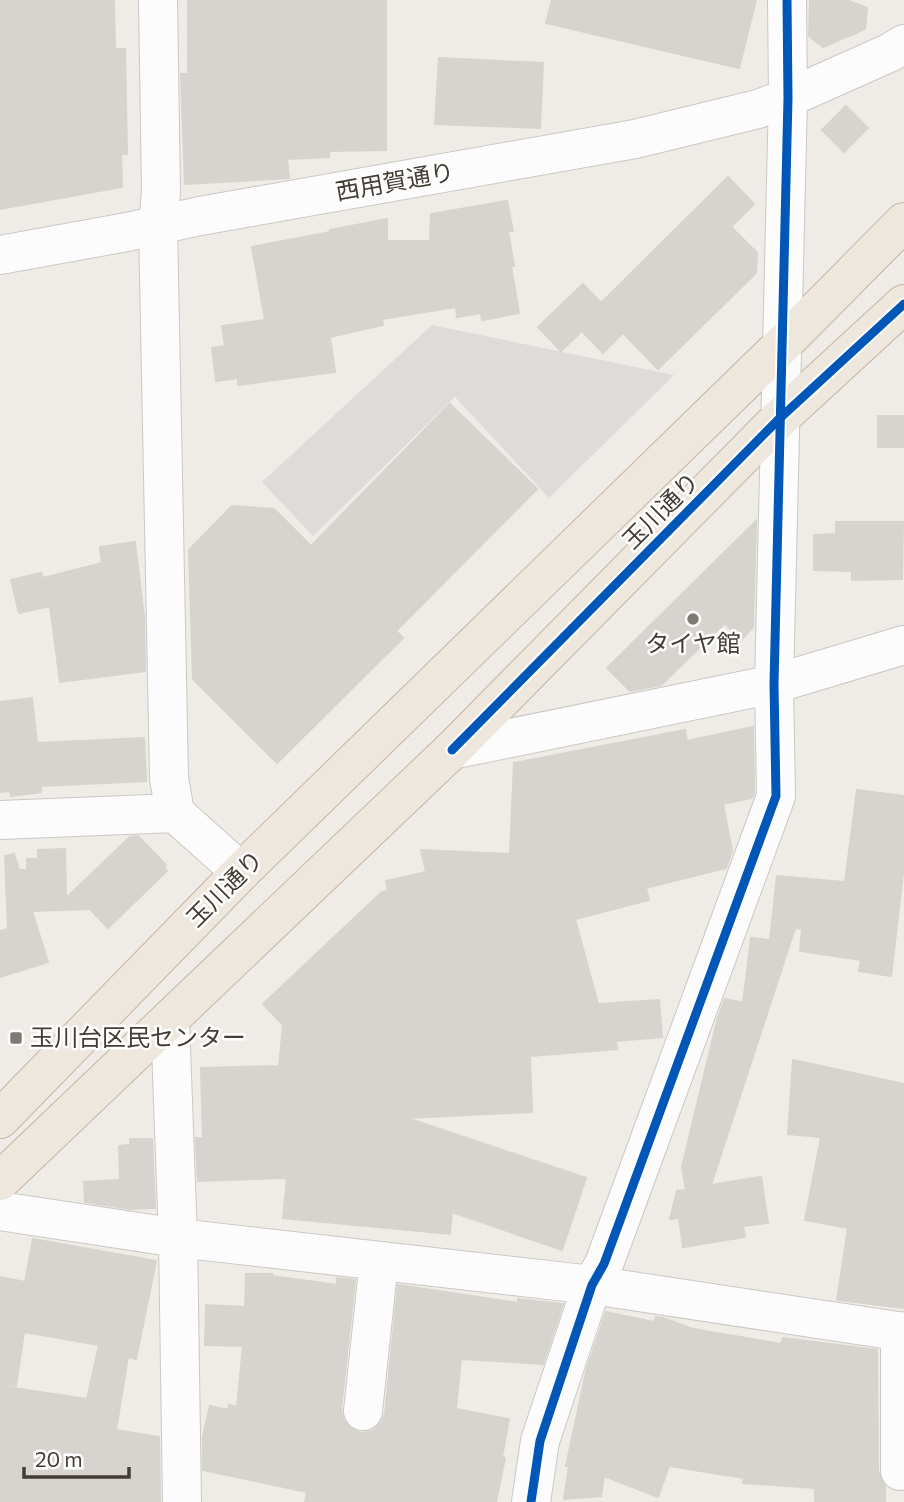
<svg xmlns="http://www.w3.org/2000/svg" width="904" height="1502" font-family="Commissioner,'Noto Sans JP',sans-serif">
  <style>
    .parking { fill: #dedbd8 }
    .building { fill: #d7d3cf; stroke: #d7d3ce; stroke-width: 2 }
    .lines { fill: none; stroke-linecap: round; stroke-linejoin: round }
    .minor-casing { stroke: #cbc8c4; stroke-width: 40 }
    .tertiary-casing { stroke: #cbc8c4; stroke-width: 40 }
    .trunk-casing { stroke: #c5b6a5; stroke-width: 40 }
    .minor { stroke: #fdfcfc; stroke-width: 38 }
    .tertiary { stroke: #fdfcfc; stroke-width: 38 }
    .trunk { stroke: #ede7de; stroke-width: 38 }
    .cycleway-casing { stroke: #fff; stroke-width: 13 }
    .cycleway { stroke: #0057b8; stroke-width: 9 }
    .poi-dot { fill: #807a74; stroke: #fff; stroke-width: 2.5 }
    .labels { text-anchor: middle; stroke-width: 5; stroke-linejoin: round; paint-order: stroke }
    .street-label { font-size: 24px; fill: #443d35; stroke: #fff }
    .poi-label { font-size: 24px; fill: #443d35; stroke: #fff }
  </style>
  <rect width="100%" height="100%" fill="#efece8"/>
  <path class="parking" d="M 432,325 L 674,375 L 549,498 L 455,397 L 313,536 L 262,482 Z"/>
  <path class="building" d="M 0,0 L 114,0 L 115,49 L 125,49 L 127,154 L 121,154 L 122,187 L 0,209 Z
    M 188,0 L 386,0 L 386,150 L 329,151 L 329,157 L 287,159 L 289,178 L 185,184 L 181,74 L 188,74 Z
    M 552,0 L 756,0 L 739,68 L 546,23 Z
    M 810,0 L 846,0 L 867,8 L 865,29 L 823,47 L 809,36 Z
    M 439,58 L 543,63 L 540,128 L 435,124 Z
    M 846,106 L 868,128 L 844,152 L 822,130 Z
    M 728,177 L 754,204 L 731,227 L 757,253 L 756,273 L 658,369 L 623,333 L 603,353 L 582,331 L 561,351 L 538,327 L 583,284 L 601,303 Z
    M 507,201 L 513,231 L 508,231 L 514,266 L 511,266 L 519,313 L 482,320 L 481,313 L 457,317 L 456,307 L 382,319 L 383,325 L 330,337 L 335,372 L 238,385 L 238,378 L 216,381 L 212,348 L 225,346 L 222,326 L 265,320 L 252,247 L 330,232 L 330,230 L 387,219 L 387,241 L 430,241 L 431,214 Z
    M 450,404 L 537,489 L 396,631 L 403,638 L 277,763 L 193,679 L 189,550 L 232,506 L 274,509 L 311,546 Z
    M 878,416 L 904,416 L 904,447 L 878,447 Z
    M 756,521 L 753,627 L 740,641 L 725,623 L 661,685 L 630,691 L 607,668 Z
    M 836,522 L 903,522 L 902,579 L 852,580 L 852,571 L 814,570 L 814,535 L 836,534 Z
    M 135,542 L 144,617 L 145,671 L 60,682 L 50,606 L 19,613 L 11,580 L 41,573 L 43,578 L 102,563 L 100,547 Z
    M 32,698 L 37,743 L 144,738 L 146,781 L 41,786 L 41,792 L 11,796 L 10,791 L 0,792 L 0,702 Z
    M 753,727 L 754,792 L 752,798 L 723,804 L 732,851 L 726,868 L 646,888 L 649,900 L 575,919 L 598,1004 L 659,1000 L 662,1037 L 616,1041 L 617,1049 L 530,1056 L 532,1112 L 407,1118 L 586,1178 L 562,1250 L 452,1212 L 450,1234 L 283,1218 L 287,1178 L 198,1181 L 196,1138 L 203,1138 L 201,1068 L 279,1066 L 283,1025 L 263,1004 L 382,892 L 388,891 L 386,881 L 426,872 L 421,850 L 510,854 L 514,763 L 685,730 L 687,741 Z
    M 857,790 L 904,796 L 904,865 L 891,976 L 859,971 L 861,960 L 800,951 L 802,929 L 795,928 L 711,1185 L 761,1177 L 768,1223 L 743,1226 L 745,1237 L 683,1247 L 679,1218 L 670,1219 L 677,1191 L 686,1190 L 682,1167 L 718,1017 L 725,999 L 743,1003 L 751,938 L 770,940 L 777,876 L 845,882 Z
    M 138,836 L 166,865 L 164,867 L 167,871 L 108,928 L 90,909 L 32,911 L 48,962 L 0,977 L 0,931 L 8,929 L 5,856 L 14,854 L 19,870 L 27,870 L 27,859 L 38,859 L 38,850 L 65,849 L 66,898 L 130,837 Z
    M 793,1060 L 904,1084 L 904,1308 L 837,1300 L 848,1228 L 805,1220 L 821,1137 L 788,1134 Z
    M 130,1139 L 152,1139 L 155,1208 L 130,1209 L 85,1202 L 84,1182 L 120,1180 L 119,1146 L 130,1145 Z
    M 33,1239 L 156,1261 L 136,1359 L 128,1357 L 116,1430 L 159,1437 L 160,1502 L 0,1502 L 0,1386 L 87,1399 L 99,1345 L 24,1332 L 16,1386 L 0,1384 L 0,1277 L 25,1282 Z
    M 246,1274 L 272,1274 L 272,1276 L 337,1285 L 337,1278 L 355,1280 L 341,1409 L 343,1419 L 350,1428 L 361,1433 L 372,1431 L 381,1423 L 385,1414 L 398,1285 L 518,1303 L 518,1299 L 563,1304 L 543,1364 L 461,1359 L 456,1409 L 509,1419 L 502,1457 L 505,1458 L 496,1502 L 305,1502 L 307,1492 L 203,1470 L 203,1436 L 210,1406 L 228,1410 L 229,1405 L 237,1407 L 243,1346 L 205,1345 L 206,1305 L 245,1307 Z
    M 606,1312 L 654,1322 L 656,1317 L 663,1318 L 693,1329 L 781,1344 L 783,1338 L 877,1350 L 878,1471 L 885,1486 L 885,1502 L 815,1502 L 815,1488 L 743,1483 L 744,1478 L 669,1466 L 658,1497 L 604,1476 L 601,1496 L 564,1499 L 569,1466 L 566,1466 L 586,1372 Z"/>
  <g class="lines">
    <defs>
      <path id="minor" d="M 158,0 L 161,191 L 158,225 L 169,778 L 175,813 L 241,872
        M 788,98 L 891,52 L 904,44
        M 452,750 L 774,684 L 904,645
        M 0,820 L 175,813
        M 170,1020 L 178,1238 L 182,1502
        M 0,1211 L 178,1238 L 592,1285 L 904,1332
        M 363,1411 L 379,1261
        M 900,1471 L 900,1331
        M 531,1502 L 540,1441 L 592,1285 L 604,1264 L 776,796 L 774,684 L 788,98 L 787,0"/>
      <path id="tertiary" d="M 0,255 L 127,232 L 200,216 L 635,139 L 758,109 L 788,98"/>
      <path id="trunk" d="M 0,1119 L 241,872 L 783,344 L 904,222
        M 0,1181 L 452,750 L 779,419 L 904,304"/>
    </defs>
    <use href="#minor" class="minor-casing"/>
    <use href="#tertiary" class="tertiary-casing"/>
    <use href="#trunk" class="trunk-casing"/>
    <use href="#minor" class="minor"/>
    <use href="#tertiary" class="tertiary"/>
    <use href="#trunk" class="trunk"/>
    <defs>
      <path id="cycleway" d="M 452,750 L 779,419 L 904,304
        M 531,1502 L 540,1441 L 592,1285 L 604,1264 L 776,796 L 774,684 L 788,98 L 787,0"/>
    </defs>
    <use href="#cycleway" class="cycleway-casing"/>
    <use href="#cycleway" class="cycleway"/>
  </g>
  <g class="poi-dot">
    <circle cx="693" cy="619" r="7"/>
    <rect x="9" y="1031" width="14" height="14" rx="3.5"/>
  </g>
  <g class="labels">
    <g class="street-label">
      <text transform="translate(395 182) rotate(-10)" y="8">西用賀通り</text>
      <text transform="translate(661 511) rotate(-45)" y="8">玉川通り</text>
      <text transform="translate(225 889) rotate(-45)" y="8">玉川通り</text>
    </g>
    <g class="poi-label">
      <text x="693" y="652">タイヤ館</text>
      <text x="30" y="1046" text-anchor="start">玉川台区民センター</text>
    </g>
  </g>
  <path d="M24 1467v10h105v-10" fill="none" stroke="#443d35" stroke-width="3.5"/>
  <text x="35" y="1467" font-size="21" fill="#443d35" stroke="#ffffff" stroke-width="5" paint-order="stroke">20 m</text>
</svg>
